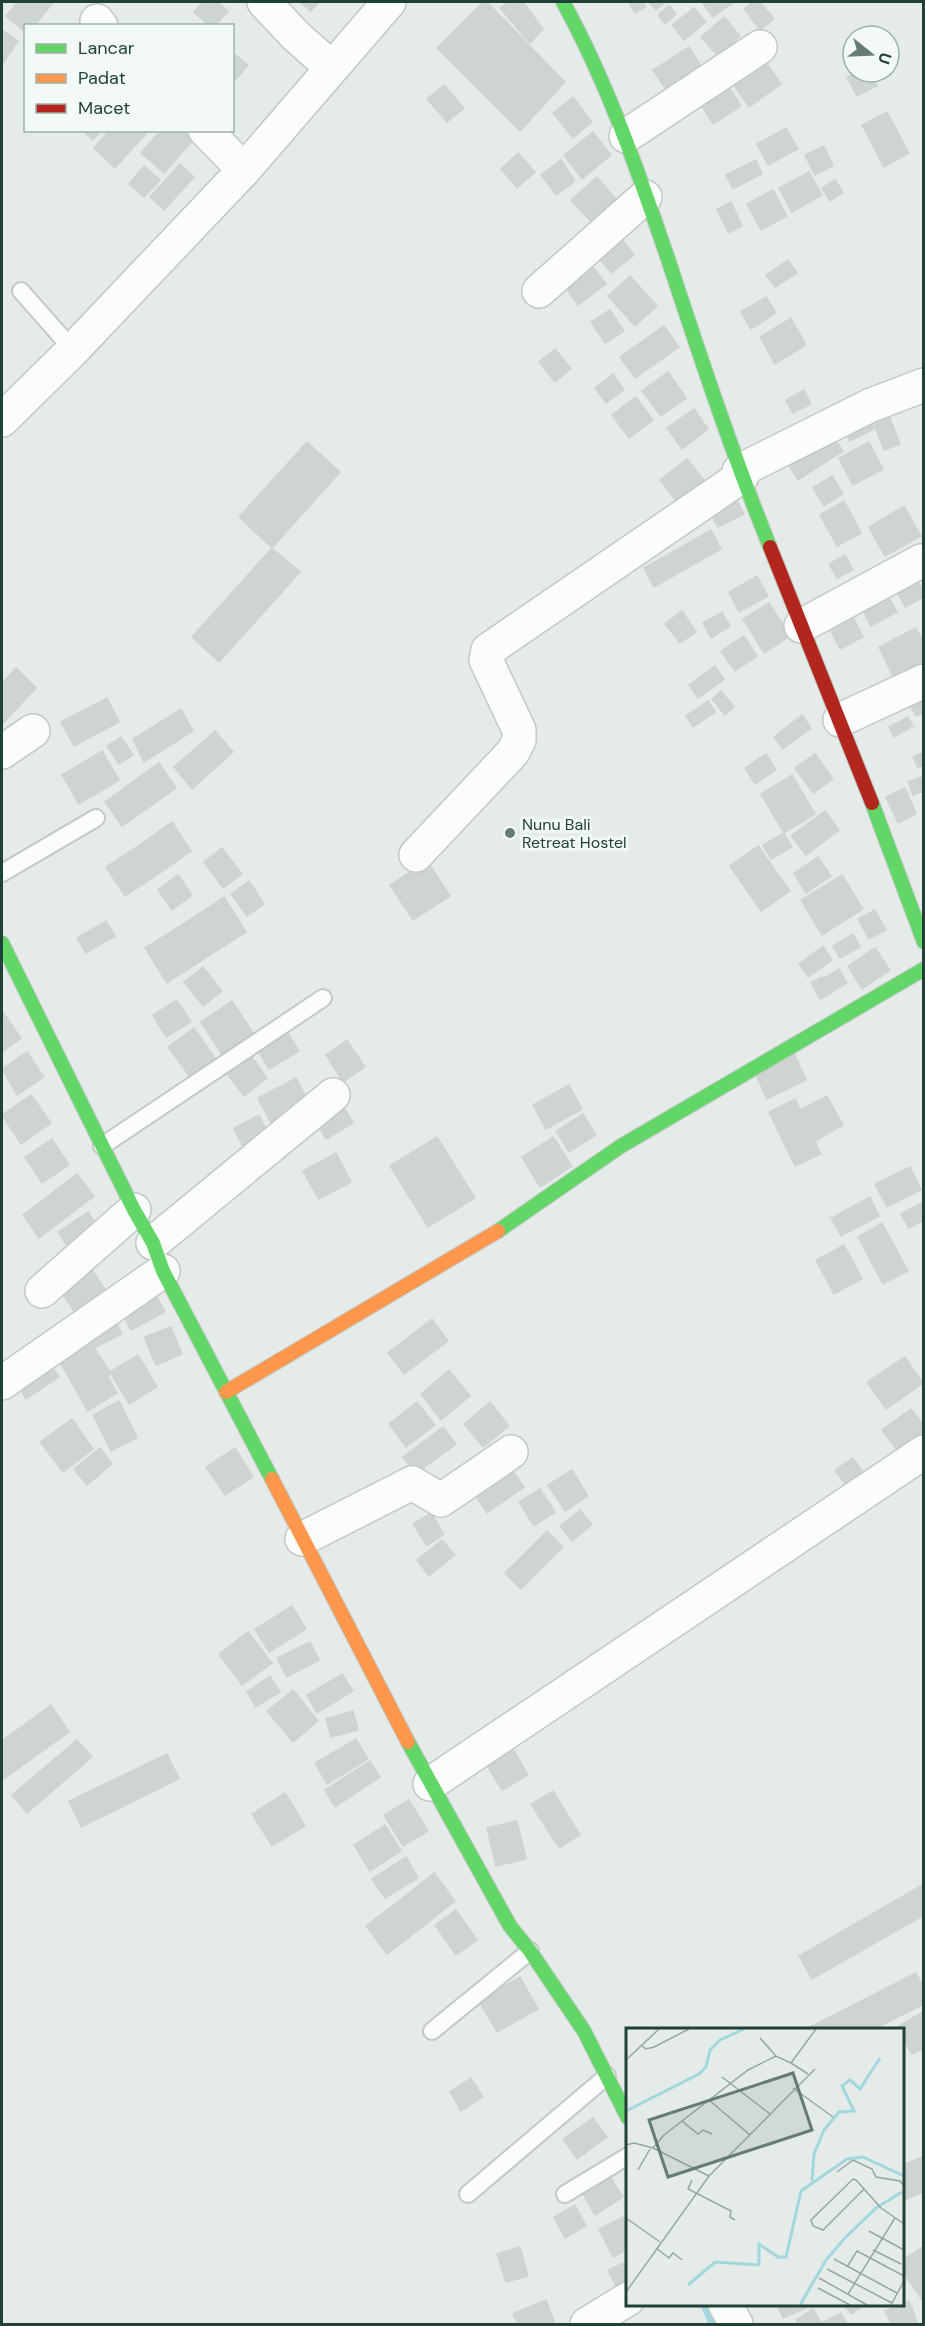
<svg xmlns="http://www.w3.org/2000/svg" width="925" height="2326" font-family="'DM Sans',sans-serif">
<rect width="100%" height="100%" fill="#e5ebe8"/>
<g fill="none" stroke-linecap="round" stroke-linejoin="round">
<!-- stream -->
<path stroke="#a2d8dd" stroke-width="8" d="M704 2304 713 2324"/>
</g>
<!-- building -->
<path fill="#cdd4d1" stroke="#ced4d1" stroke-width="1.5" d="M18 2H48L52 4 34 26H26V33L6 16Z
M203 2H218L228 11 215 26H209L194 12Z
M300 2H319L311 11Z
M483 2H487L565 82 520 131 437 48Z
M508 2H523L543 29 530 43 500 8Z
M629 2H642L646 7 635 13Z
M649 2H666L656 10Z
M702 2H734L713 17Z
M753 2H760L774 19 760 30 744 9Z
M669 5 676 14 665 24 658 15Z
M694 8 706 22 684 40 672 25Z
M724 17 740 36 718 56 701 37Z
M2 30 18 41 3 63 2 62Z
M689 47 704 71 669 94 653 70Z
M232 52 248 65 232 84Z
M759 52 781 84 749 107 727 75Z
M857 72H870L877 86 857 96 847 77Z
M724 80 741 106 713 124 697 98Z
M444 85 464 108 447 122 427 99Z
M573 97 592 122 573 138 553 113Z
M887 112 909 153 884 167 862 125Z
M786 128 798 149 768 165 757 144Z
M82 130H102L93 140Z
M110 130H149L115 168 94 148Z
M161 130H183L193 140 164 173 141 153Z
M593 132 611 155 582 179 564 155Z
M824 146 833 166 815 175 805 155Z
M518 153 535 172 517 188 501 169Z
M561 160 575 181 556 195 541 175Z
M756 160 762 174 733 189 726 175Z
M180 164 194 177 164 210 150 197Z
M144 166 160 180 144 197 129 184Z
M809 172 822 195 792 212 779 188Z
M597 177 620 204 595 226 571 200Z
M835 180 843 192 830 201 822 188Z
M773 190 787 216 761 230 747 204Z
M731 202 742 226 728 233 717 209Z
M620 237 634 255 611 273 597 256Z
M587 259 606 284 578 305 559 279Z
M788 260 797 273 775 287 766 275Z
M630 276 657 306 635 326 608 296Z
M766 297 776 313 751 329 741 312Z
M610 310 624 331 605 343 591 322Z
M791 318 806 345 775 364 760 337Z
M664 326 679 347 635 378 620 357Z
M555 349 571 369 555 382 539 362Z
M668 372 686 398 661 416 642 391Z
M613 374 624 390 606 403 595 388Z
M804 390 811 404 793 413 786 400Z
M636 397 653 420 629 438 612 415Z
M694 409 708 429 682 449 667 428Z
M888 413 900 444 884 450 872 419Z
M868 417 874 429 850 441 844 430Z
M832 435 843 451 798 480 788 464Z
M307 442 340 472 272 548 239 517Z
M869 442 883 469 853 485 839 458Z
M687 459 708 485 681 507 660 480Z
M832 476 843 494 824 506 813 488Z
M732 492 744 514 718 527 708 508Z
M844 501 861 533 837 546 820 515Z
M904 506 921 536 885 556 869 527Z
M711 530 721 549 654 587 644 568Z
M272 548 300 572 219 662 192 637Z
M845 555 853 570 837 578 829 564Z
M914 573 924 593V597L905 607 893 584Z
M757 576 768 596 739 612 729 592Z
M883 586 897 612 871 626 858 600Z
M769 603 790 636 764 653 743 619Z
M682 611 696 632 680 643 665 624Z
M722 612 730 626 711 638 703 623Z
M851 613 863 637 840 649 828 625Z
M916 628 924 643V661L893 676 879 647Z
M744 636 757 656 735 671 721 651Z
M715 666 724 679 698 698 689 685Z
M16 668 36 688 2 724V683Z
M721 691 734 707 725 715 712 699Z
M924 691V712L916 716 907 700Z
M107 698 119 722 74 746 61 722Z
M708 701 715 712 693 727 686 716Z
M181 709 193 731 144 762 133 739Z
M802 715 811 728 783 749 774 737Z
M908 717 913 726 894 737 889 727Z
M215 731 233 752 192 789 174 767Z
M121 737 133 755 119 764 107 746Z
M102 751 119 780 79 804 62 775Z
M924 752V765L918 768 913 757Z
M766 754 776 770 755 784 745 768Z
M815 754 833 779 813 793 795 768Z
M159 763 176 788 148 808 131 783Z
M792 775 815 814 784 833 761 794Z
M924 776V791L913 795 908 782Z
M131 783 148 808 122 826 105 802Z
M905 788 916 814 898 823 886 797Z
M825 811 839 830 806 855 791 836Z
M172 822 191 851 157 875 138 846Z
M784 833 792 847 771 859 763 845Z
M138 846 157 875 125 896 106 867Z
M758 846 790 891 761 911 730 866Z
M222 848 242 874 223 888 204 862Z
M818 857 831 876 806 893 794 873Z
M427 861 450 896 413 920 390 885Z
M178 875 192 895 172 910 158 890Z
M842 875 863 909 822 935 801 900Z
M249 881 264 904 247 916 231 894Z
M224 897 246 932 213 953 191 919Z
M875 910 886 930 869 939 858 919Z
M191 919 213 953 167 983 145 948Z
M106 921 115 936 86 953 77 938Z
M853 934 860 947 840 958 833 946Z
M823 946 832 960 808 977 799 964Z
M875 948 890 970 862 989 848 966Z
M203 967 222 991 203 1006 184 982Z
M839 969 847 983 832 992 824 978Z
M822 977 832 993 820 999 811 983Z
M177 1000 191 1022 166 1037 153 1015Z
M232 1001 254 1034 223 1056 201 1022Z
M2 1011 21 1038 2 1052Z
M284 1027 299 1051 269 1069 255 1045Z
M194 1028 216 1060 191 1078 168 1047Z
M347 1040 365 1067 343 1082 326 1055Z
M27 1052 44 1077 17 1095 2 1069Z
M794 1053 806 1080 767 1099 755 1072Z
M252 1057 267 1078 244 1096 228 1075Z
M296 1078 311 1106 273 1127 258 1098Z
M569 1085 582 1109 546 1129 533 1105Z
M31 1095 51 1123 21 1144 2 1115Z
M827 1096 843 1125 815 1141 821 1154 795 1166 769 1112 795 1099 800 1110Z
M342 1104 353 1123 326 1139 315 1119Z
M583 1114 596 1135 569 1152 556 1131Z
M259 1115 270 1138 245 1151 234 1128Z
M437 1137 475 1198 428 1227 390 1166Z
M553 1137 572 1166 540 1187 522 1157Z
M52 1139 69 1165 42 1183 25 1157Z
M336 1153 351 1182 319 1199 303 1171Z
M910 1167 921 1190 887 1207 875 1184Z
M77 1174 94 1196 68 1216 51 1194Z
M51 1194 68 1216 39 1238 23 1215Z
M870 1197 879 1216 841 1236 831 1218Z
M921 1203 924 1208V1220L909 1228 901 1214Z
M88 1212 103 1233 72 1254 58 1232Z
M882 1223 908 1271 883 1284 858 1237Z
M844 1245 862 1279 834 1294 816 1260Z
M89 1265 108 1294 77 1315 57 1286Z
M153 1289 165 1312 131 1330 119 1307Z
M112 1315 122 1334 94 1348 84 1332Z
M432 1319 448 1341 404 1374 388 1353Z
M171 1327 182 1354 156 1365 144 1337Z
M84 1332 97 1352 65 1371 52 1351Z
M97 1352 110 1372 108 1377 117 1393 88 1411 65 1371Z
M138 1355 157 1387 129 1404 110 1372Z
M45 1356 59 1377 26 1399 13 1378Z
M905 1357 923 1383 886 1409 867 1382Z
M449 1370 470 1396 441 1420 421 1394Z
M119 1401 137 1438 111 1451 93 1415Z
M417 1402 435 1425 406 1447 389 1424Z
M490 1402 509 1426 483 1447 464 1424Z
M911 1409 924 1426V1435L899 1453 882 1430Z
M72 1419 93 1449 63 1472 40 1442Z
M443 1427 456 1444 415 1474 403 1457Z
M100 1448 112 1464 87 1485 74 1469Z
M235 1448 253 1477 225 1495 206 1467Z
M853 1458 866 1477 849 1489 835 1470Z
M506 1461 524 1487 487 1513 470 1487Z
M572 1470 588 1496 565 1511 548 1485Z
M540 1489 555 1512 534 1526 519 1502Z
M580 1510 592 1525 572 1541 560 1526Z
M431 1513 444 1534 427 1546 413 1524Z
M547 1531 563 1547 521 1589 505 1573Z
M442 1540 455 1555 429 1576 417 1560Z
M292 1606 306 1629 290 1639 276 1616Z
M276 1616 290 1639 269 1652 255 1629Z
M248 1632 272 1663 242 1685 219 1654Z
M310 1642 319 1660 287 1677 277 1658Z
M342 1674 353 1691 317 1713 307 1695Z
M270 1676 280 1692 256 1707 247 1692Z
M293 1690 318 1721 293 1742 267 1711Z
M51 1705 69 1732 2 1780V1741Z
M353 1711 358 1730 331 1737 326 1719Z
M356 1739 368 1759 327 1784 315 1763Z
M77 1740 92 1757 27 1813 12 1795Z
M511 1746 528 1775 502 1790 485 1762Z
M167 1754 179 1779 81 1827 69 1801Z
M370 1761 380 1777 335 1807 325 1790Z
M553 1791 580 1835 559 1848 531 1804Z
M285 1793 295 1809 262 1830 252 1814Z
M409 1800 428 1831 403 1846 384 1815Z
M295 1809 305 1826 272 1846 262 1830Z
M517 1821 526 1859 496 1866 487 1828Z
M385 1825 401 1851 370 1871 354 1845Z
M406 1857 418 1878 385 1898 372 1879Z
M434 1873 455 1901 426 1924 405 1896Z
M924 1884V1915L812 1979 799 1956Z
M405 1896 426 1924 387 1954 366 1926Z
M456 1910 477 1940 456 1955 435 1925Z
M916 1973 924 1988V2004L874 2029H806Z
M520 1977 538 2009 497 2032 479 2001Z
M924 2011V2048L912 2054 902 2038V2029L896 2028Z
M471 2078 483 2097 461 2111 450 2092Z
M593 2118 607 2137 577 2159 563 2139Z
M924 2156V2192L904 2200 902 2165Z
M609 2175 623 2197 595 2215 582 2192Z
M575 2205 586 2226 565 2238 554 2217Z
M623 2217 628 2226V2249L613 2257 599 2229Z
M520 2247 528 2276 506 2282 497 2254Z
M921 2248 924 2251V2299L922 2300 902 2271V2261Z
M628 2261V2284L617 2289 608 2270Z
M546 2300 555 2324H518L513 2314Z
M909 2301 918 2324H891L885 2311Z
M781 2304H815L783 2318 777 2305Z
M844 2304H866L851 2314Z
M813 2309 822 2324H798L796 2320Z
M841 2313 847 2324H822L821 2323Z"/>
<g fill="none" stroke-linecap="round" stroke-linejoin="round">
<!-- lane casing -->
<g stroke="#c2c8c5" stroke-width="20">
<path id="lane" d="M21 291 73 350
M2 873 96 818
M102 1146 323 998
M432 2031 530 1951
M468 2194 607 2076
M565 2194 628 2156"/>
</g>
<!-- street casing -->
<g stroke="#c2c8c5" stroke-width="36">
<path id="street" d="M264 2 296 36 332 68
M97 21 101 26
M205 130 244 170
M626 136 760 47
M539 291 645 197
M2 420 73 350 244 170 389 2
M739 471 871 405 924 385
M801 626 921 561
M840 720 924 681
M2 752 33 731
M416 855 513 752 519 740V730L486 660 488 650 742 476
M153 1243 333 1095
M42 1291 134 1210
M2 1383 163 1271
M302 1539 412 1483 441 1500 511 1452
M430 1784 924 1452
M725 2304 736 2324
M587 2324 628 2299"/>
</g>
<!-- fast casing -->
<g stroke="#c0c8c5" stroke-width="16">
<path id="fast" d="M563 2C608 84 638 171 668 259 700 356 732 453 770 547
M872 803 924 942
M2 943 134 1210 153 1243 163 1271 272 1479
M498 1231 621 1146 924 969
M408 1742 510 1926 530 1951 584 2031 628 2118"/>
</g>
<!-- slow casing -->
<g stroke="#c0c8c5" stroke-width="16">
<path id="slow" d="M226 1392 498 1231
M272 1479 408 1742"/>
</g>
<!-- jam casing -->
<g stroke="#c0c8c5" stroke-width="16">
<path id="jam" d="M770 547 872 803"/>
</g>
<!-- lane -->
<use href="#lane" stroke="#fbfcfc" stroke-width="16"/>
<!-- street -->
<use href="#street" stroke="#fbfcfc" stroke-width="33"/>
<!-- fast -->
<use href="#fast" stroke="#63d668" stroke-width="14"/>
<!-- slow -->
<use href="#slow" stroke="#ff974d" stroke-width="14"/>
<!-- jam -->
<use href="#jam" stroke="#b3261e" stroke-width="14"/>
</g>
<!-- markers -->
<circle fill="#657c74" stroke="#f3faf6" stroke-width="2" cx="510" cy="833" r="6"/>
<g text-anchor="middle" stroke-width="6" stroke-linejoin="round" paint-order="stroke">
<!-- poi labels -->
<g font-size="16" fill="#204136" stroke="#f3faf6" text-anchor="start">
<text x="522" y="830">Nunu Bali<tspan x="522" dy="18">Retreat Hostel</tspan></text>
</g>
</g>
<!-- overview -->
<g transform="translate(626 2028)">
<rect width="278" height="278" fill="#e5ebe8"/>
<path fill="none" stroke="#a2d8dd" stroke-width="3" d="M0 83 73 46 80 39 84 22 94 12 118 1M186 153 188 126 198 102 213 84 228 83 216 58 224 52 234 61 254 30M62 257 89 234 133 237V216L152 229H160L175 163 221 131 237 129 278 148M174 277 200 232 218 211 250 180 276 164"/>
<path fill="none" stroke="#96a7a1" stroke-width="1.5" d="M134 10 150 28M15 17 20 21 28 19 63 1M0 32 33 1M165 35 182 46M96 49 144 86M167 60 207 89M83 72 124 107M56 93 72 106 77 102 86 106M0 117 8 115 27 120 83 148M27 120 38 107 122 42 150 28 165 35 190 1M12 142 24 121M211 144 227 132 246 141 250 149 274 153 278 158M66 152 62 161 105 183 104 189 109 192M238 161 197 202 187 198 185 192 227 151 230 152 255 180 278 196M0 190 34 214M243 203 278 222M30 220 43 230 47 225 56 232M247 222 275 236M208 231 271 265M221 239 231 223 278 248M201 241 266 275M193 250 241 277M192 260 224 277M0 264 83 148 189 41M222 266 269 190M265 277 278 253"/>
<path fill="#657c74" fill-opacity="0.15" stroke="#657c74" stroke-width="3" d="M167 45 186 102 42 149 23 92Z"/>
<rect width="278" height="278" fill="none" stroke="#204136" stroke-width="3"/>
</g>
<!-- border -->
<rect width="925" height="2326" fill="none" stroke="#204136" stroke-width="6"/>
<!-- legend -->
<rect x="24" y="24" width="210" height="108" fill="#f3faf6" stroke="#9fb0a9" stroke-width="1.5"/>
<rect x="36" y="44" width="30" height="9" fill="#63d668" stroke="#9fb0a9" stroke-width="1.5"/>
<text x="78" y="54" font-size="18" fill="#204136">Lancar</text>
<rect x="36" y="74" width="30" height="9" fill="#ff974d" stroke="#9fb0a9" stroke-width="1.5"/>
<text x="78" y="84" font-size="18" fill="#204136">Padat</text>
<rect x="36" y="104" width="30" height="9" fill="#b3261e" stroke="#9fb0a9" stroke-width="1.5"/>
<text x="78" y="114" font-size="18" fill="#204136">Macet</text>
<!-- north arrow -->
<g transform="translate(871 54) rotate(108)"><circle r="28" fill="#f3faf6" stroke="#9fb0a9" stroke-width="1.5"/>
<path d="M0-4.5L10 22L0 15L-10 22Z" fill="#657c74"/>
<text y="-9" font-size="16" font-weight="bold" text-anchor="middle" fill="#204136">U</text>
</g>
</svg>
